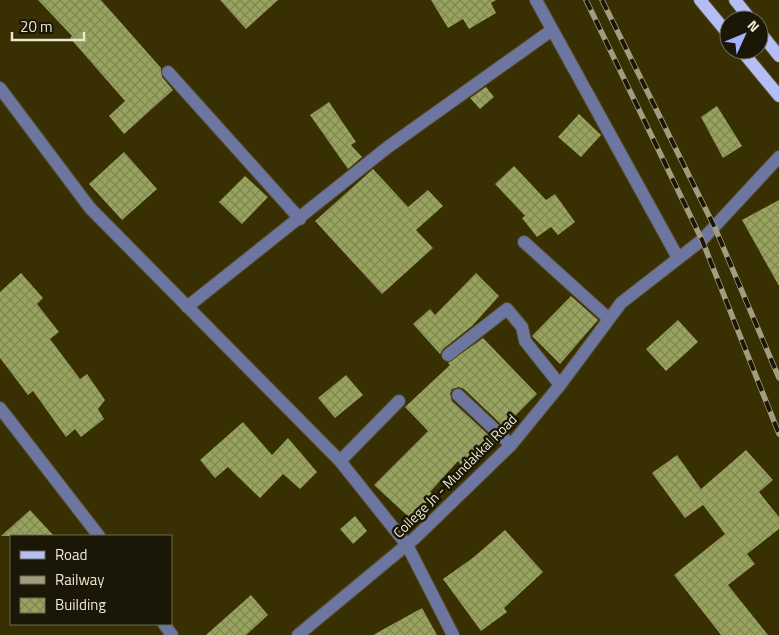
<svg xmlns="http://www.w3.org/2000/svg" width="779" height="635" font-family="'Titillium Web',sans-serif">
<defs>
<pattern id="building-cross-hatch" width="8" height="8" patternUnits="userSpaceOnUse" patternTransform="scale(1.25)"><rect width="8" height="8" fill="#98a35e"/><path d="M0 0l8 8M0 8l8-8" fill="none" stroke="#808755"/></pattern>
</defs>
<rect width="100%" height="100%" fill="#382f03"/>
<!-- building -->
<path fill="url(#building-cross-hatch)" d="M38 0H101L161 68 162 77 173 90 124 134 109 116 125 101 70 38 72 36Z
M220 0H278L246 29Z
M431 0H496L491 3 496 13 469 29 463 19 448 28Z
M486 87 494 97 480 109 470 98Z
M329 102 356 142 351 145 362 157 348 169 310 115Z
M717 106 742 146 723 158 701 117Z
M579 114 601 135 581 157 558 137Z
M124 152 157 189 122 220 89 184Z
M514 166 546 200 555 194 575 222 558 235 551 227 537 237 522 218 525 216 495 184Z
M373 169 408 207 428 190 443 206 416 230 433 248 382 294 315 221Z
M245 176 268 197 242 224 219 202Z
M779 200V286L742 220Z
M21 273 43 298 37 304 59 332 50 339 80 379 87 374 105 400 98 409 104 419 81 437 75 429 66 437 33 391 28 395 0 358V292Z
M476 273 499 296 472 326 443 349 440 354 413 324 430 309 435 315Z
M571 296 598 320 560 364 532 336Z
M678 320 698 342 666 371 646 349Z
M483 338 537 394 504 427 464 389 459 387 452 389 450 394 452 401 496 442 467 472 458 461 430 492 434 495 411 519 374 485 428 431 405 407 450 365 448 363Z
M346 375 363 395 335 418 318 398Z
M243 422 272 455 288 438 317 472 300 489 283 474 260 498 228 467 215 478 200 460Z
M746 450 773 480 759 492 779 517V529L747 554 755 564 728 585 768 635H721L674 575 725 534 703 505 685 518 652 473 677 455 701 489Z
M30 510 54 536H1Z
M355 516 367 531 353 544 340 529Z
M505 530 543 572 504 608 507 612 481 631 443 579 474 557Z
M251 595 268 615 246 635H206Z
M422 608 437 635H373Z"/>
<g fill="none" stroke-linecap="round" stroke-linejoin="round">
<!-- minor casing -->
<g stroke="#554c24" stroke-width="14">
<path id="minor" d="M536 0 678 258
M168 72 300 219
M0 88 90 208 340 461 407 545 453 635
M524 242 609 319
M187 307 388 147 552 30
M448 355 507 309 522 327 525 341 560 385
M458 395 511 445
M0 408 99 536
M340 461 399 401
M164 624 172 635
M298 635 415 538 511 445 560 385 621 303 702 240 779 157"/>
</g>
<!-- major casing -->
<g stroke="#554c24" stroke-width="14">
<path id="major" d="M700 0 729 35
M735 0 751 20
M759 31 779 56
M741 50 779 96"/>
</g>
<!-- minor -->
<use href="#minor" stroke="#6d75a1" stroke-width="12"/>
<!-- major -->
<use href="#major" stroke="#b4bef5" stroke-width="12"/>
<!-- rail casing -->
<g stroke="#a39d7e" stroke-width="5.5">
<path id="rail" d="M586 0 702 240 779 434
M602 0 715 228 779 378"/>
</g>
<!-- rail -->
<use href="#rail" stroke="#1b1707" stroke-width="4" stroke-dasharray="11" stroke-linecap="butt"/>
</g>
<g text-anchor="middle" stroke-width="5" stroke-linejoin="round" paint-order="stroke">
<!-- street labels -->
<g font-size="14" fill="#ece7d1" stroke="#1b1707">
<text transform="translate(455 476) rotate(-45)" y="5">College Jn - Mundakkal Road</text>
</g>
</g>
<!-- legend -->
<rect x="10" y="535" width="162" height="90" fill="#1b1707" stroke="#6f6a58"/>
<rect x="20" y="551" width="25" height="8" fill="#b4bef5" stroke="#6f6a58"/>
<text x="55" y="560" font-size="15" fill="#ece7d1">Road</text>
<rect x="20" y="576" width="25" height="8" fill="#a39d7e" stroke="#6f6a58"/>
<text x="55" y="585" font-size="15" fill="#ece7d1">Railway</text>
<rect x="20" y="598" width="25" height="15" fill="url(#building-cross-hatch)" stroke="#6f6a58"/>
<text x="55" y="610" font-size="15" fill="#ece7d1">Building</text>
<!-- north arrow -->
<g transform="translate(744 35) rotate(46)"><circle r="24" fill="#1b1707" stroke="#6f6a58"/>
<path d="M0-4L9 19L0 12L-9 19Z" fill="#a5b1fc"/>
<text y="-8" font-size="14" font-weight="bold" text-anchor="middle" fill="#ece7d1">N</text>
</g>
<!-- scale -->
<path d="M12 32v8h72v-8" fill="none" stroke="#ece7d1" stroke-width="2.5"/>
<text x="20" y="32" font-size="15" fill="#ece7d1" stroke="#1b1707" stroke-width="4" paint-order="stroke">20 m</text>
</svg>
